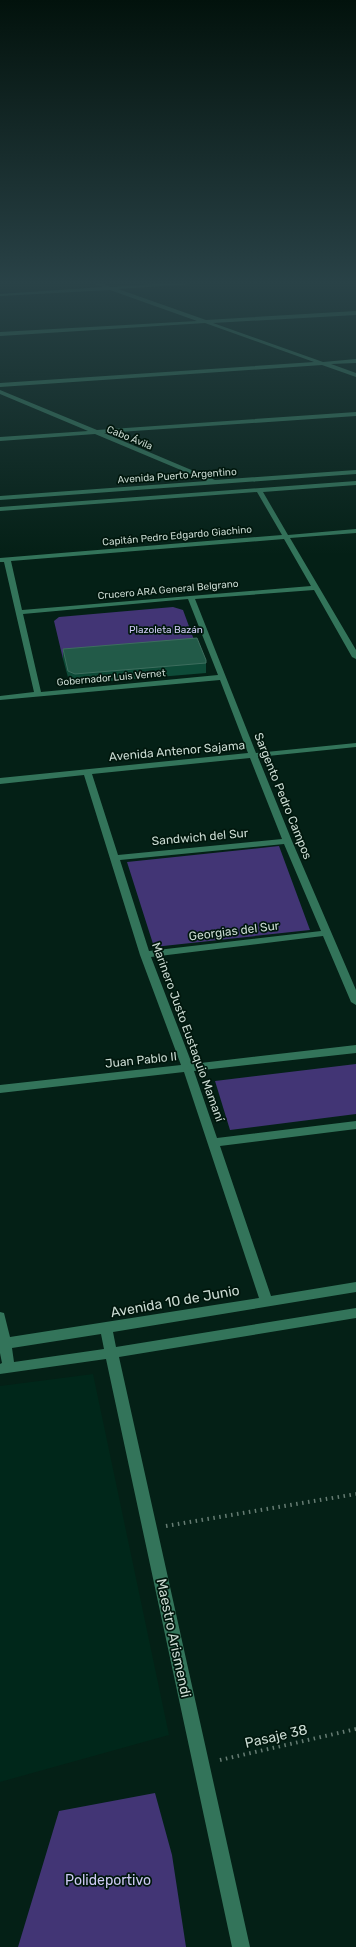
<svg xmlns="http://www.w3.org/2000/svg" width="356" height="1947" font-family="Rubik,sans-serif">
<rect width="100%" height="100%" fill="#042016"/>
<!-- built -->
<path fill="#00271a" d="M93 1374 169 1735 0 1782V1386Z"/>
<!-- green -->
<path fill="#423575" d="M173 607 183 610 197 648 63 659 54 621 59 617Z
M279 846 310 930 154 947 127 862Z
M356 1064V1114L230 1130 215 1081Z
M155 1793 172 1855 186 1947H18L59 1811Z"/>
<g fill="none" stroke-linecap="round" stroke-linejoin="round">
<!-- path -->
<path stroke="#667c73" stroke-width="4" stroke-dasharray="1.5 4.5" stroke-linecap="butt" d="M166 1526 356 1494
M220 1760 356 1729"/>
<!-- minor -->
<path fill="#33745a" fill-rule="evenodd" d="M90 282H98L111 287 189 282H221L118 289 206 320 356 311V315L213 323 323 362 356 359V363L331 364 356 373V377L322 365 0 387V383L314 362 205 323 0 336V332L197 321 110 290 0 296V294L103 287Z
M0 390 97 430 356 412V416L104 433 215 480 356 470V474L0 500V496L207 481 95 434 0 441V437L88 431 0 394Z
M356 481V485L263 492 288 535 356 529V533L290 538 356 650V659L352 657 314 590 195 599 256 753 356 743V747L258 757 292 841 356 990V1005L351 1002 323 936 151 957 192 1064 356 1045V1053L194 1071 217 1138 356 1121V1129L220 1146 271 1296 356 1282V1292L113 1332 116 1347 356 1308V1318L119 1357 250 1947H232L106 1359 0 1374V1364L2 1363 0 1353V1312L4 1313 10 1337 259 1298 184 1072 0 1093V1085L181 1065 140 955 84 775 0 784V778L248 753 220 680 0 700V696L34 692 4 562H0V558L282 535 257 492 0 511V507ZM284 539 311 586 22 610 11 561ZM188 599 218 675 41 692 23 614ZM250 758 282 839 118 855 92 774ZM284 844 321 931 149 951 120 860ZM101 1334 104 1349 14 1362 12 1348Z"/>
</g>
<!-- wall -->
<path fill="#0e4b38" d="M63 649 206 660V673L75 684 69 681 63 659Z"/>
<!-- building -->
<path fill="#225a48" stroke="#3d6e5e" d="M197 638 206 660V663L75 674 68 671 63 649Z"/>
<!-- sky -->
<linearGradient id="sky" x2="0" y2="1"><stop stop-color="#02120c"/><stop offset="0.51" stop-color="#294247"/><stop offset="1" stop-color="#294247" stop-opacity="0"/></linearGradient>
<rect width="356" height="555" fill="url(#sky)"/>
<g text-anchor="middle" stroke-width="3.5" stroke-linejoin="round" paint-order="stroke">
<!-- far-street labels -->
<g font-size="10" fill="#cadad2" stroke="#00170d">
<text transform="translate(130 437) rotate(22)" y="4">Cabo Ávila</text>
<text transform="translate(177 475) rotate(-4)" y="4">Avenida Puerto Argentino</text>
<text transform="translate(177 535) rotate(-5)" y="4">Capitán Pedro Edgardo Giachino</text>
<text transform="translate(168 589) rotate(-5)" y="4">Crucero ARA General Belgrano</text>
<text transform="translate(111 677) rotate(-5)" y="4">Gobernador Luis Vernet</text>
</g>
<!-- far-park labels -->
<g font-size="10" fill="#cdc9f3" stroke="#00170d">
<text x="166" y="633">Plazoleta Bazán</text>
</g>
<!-- street labels -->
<g font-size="12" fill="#cadad2" stroke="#00170d">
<text transform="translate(177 751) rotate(-5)" y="4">Avenida Antenor Sajama</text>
<text transform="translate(283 796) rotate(68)" y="4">Sargento Pedro Campos</text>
<text transform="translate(200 837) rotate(-5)" y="4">Sandwich del Sur</text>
<text transform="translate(234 931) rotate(-7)" y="4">Georgias del Sur</text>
<text transform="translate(188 1032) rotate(70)" y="4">Marinero Justo Eustaquio Mamaní</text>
<text transform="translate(141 1060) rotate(-6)" y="4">Juan Pablo II</text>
</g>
<!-- near-street labels -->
<g font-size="14" fill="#cadad2" stroke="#00170d">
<text transform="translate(175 1301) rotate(-10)" y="5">Avenida 10 de Junio</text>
<text transform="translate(174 1638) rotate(78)" y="5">Maestro Arismendi</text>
<text transform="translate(276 1736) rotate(-13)" y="5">Pasaje 38</text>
</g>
<!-- near-park labels -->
<g font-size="14" fill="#cdc9f3" stroke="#00170d">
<text x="108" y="1885">Polideportivo</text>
</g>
</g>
</svg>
